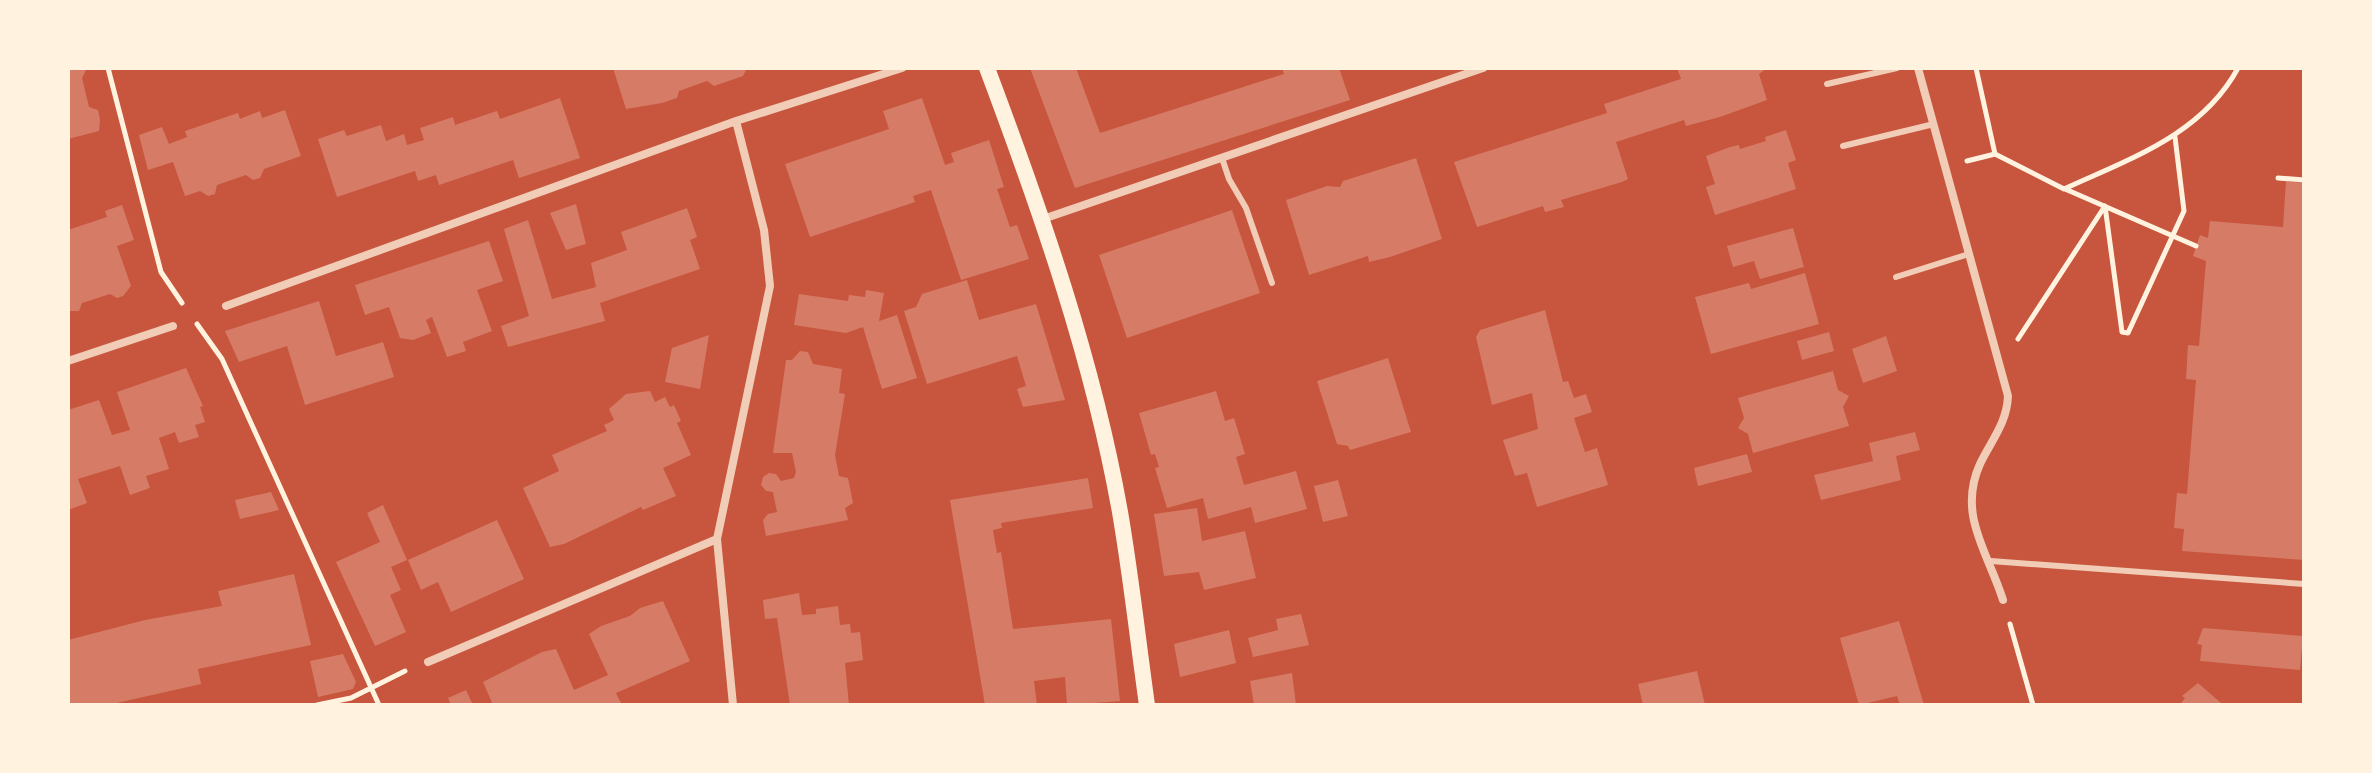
<svg xmlns="http://www.w3.org/2000/svg" width="2372" height="773" font-family="Inter,sans-serif">
<rect width="100%" height="100%" fill="#c8553d"/>
<!-- building -->
<path fill="#d67c66" d="M68 68H87L82 78 89 107 98 110 100 120 99 131 68 139Z
M613 68H745L746 70 743 76 714 86 707 81 679 91 677 98 662 103 626 109Z
M1030 68H1076L1100 133 1284 74 1282 68H1339L1350 100 1075 188Z
M1677 68H1767L1759 74 1767 100 1720 117 1686 126 1684 120 1616 142 1628 179 1622 182 1561 200 1564 207 1545 212 1543 206 1477 227 1454 162 1607 113 1604 104 1681 79Z
M560 98 580 158 519 178 513 160 439 185 436 175 418 181 415 171 337 197 318 139 344 130 347 136 381 125 386 141 404 134 407 145 424 140 420 128 453 117 455 125 497 111 500 119Z
M922 98 945 165 954 162 951 153 989 140 1004 187 997 189 1010 227 1017 225 1029 259 961 280 931 190 913 196 915 202 810 237 785 164 889 129 883 111Z
M285 110 301 156 264 169 260 178 253 180 246 175 217 185 215 194 208 196 200 191 185 196 173 162 148 170 139 135 162 127 169 144 187 137 185 131 238 113 240 119 260 111 262 118Z
M1786 130 1796 160 1788 163 1796 189 1715 215 1706 187 1715 184 1706 156 1730 147 1739 145 1740 149 1766 141 1765 137Z
M1416 158 1442 239 1390 257 1369 262 1368 256 1309 275 1286 200 1327 186 1340 187 1343 181Z
M2286 181 2304 183V560L2182 551 2184 529 2174 528 2177 493 2187 494 2196 380 2186 379 2188 345 2199 346 2206 261 2193 256 2200 235 2208 238 2210 221 2283 227Z
M576 204 586 244 566 250 550 213Z
M122 205 134 240 117 246 131 286 123 296 117 298 110 294 82 303 79 311H68V230L107 217 105 211Z
M687 208 697 237 690 240 700 269 600 303 605 321 508 347 501 326 529 316 504 229 528 220 552 299 596 287 591 263 627 250 621 232Z
M1232 210 1260 293 1127 338 1099 255Z
M1793 228 1804 267 1760 279 1754 261 1733 267 1727 246Z
M489 241 503 281 477 290 492 331 463 342 466 351 447 357 432 317 426 320 431 333 413 340 400 338 389 307 365 315 355 285Z
M1805 273 1819 324 1711 354 1695 297 1749 283 1751 289Z
M967 280 979 320 1036 304 1065 400 1023 407 1017 389 1026 386 1017 356 927 384 904 311 916 307 922 294Z
M866 290 884 293 879 321 897 315 917 378 882 389 863 327 846 333 794 325 799 294 848 301 849 295 865 297Z
M319 301 336 356 383 342 394 377 305 405 287 346 239 362 225 331Z
M1545 310 1563 382 1568 381 1574 398 1586 394 1592 412 1574 418 1585 452 1597 448 1608 485 1537 507 1527 473 1515 476 1503 440 1538 429 1532 393 1492 405 1476 337 1480 330Z
M1829 332 1834 351 1802 360 1797 341Z
M709 335 700 389 665 382 672 348Z
M1886 336 1897 371 1863 383 1852 349Z
M800 351 808 352 813 364 842 369 839 393 845 394 835 455 839 476 848 478 853 503 845 508 848 520 766 536 763 520 768 514 777 512 773 492 766 491 761 485 763 477 769 473 776 474 781 481 794 478 796 472 792 453H773L786 360H792Z
M1388 358 1411 432 1350 450 1348 446 1337 444 1317 381Z
M186 368 203 406 200 407 205 422 195 425 199 437 179 443 175 432 159 438 169 469 146 476 150 488 130 495 120 466 78 479 87 503 68 510V410L99 400 112 435 130 430 117 392Z
M1833 371 1838 390 1849 396 1843 407 1849 426 1753 453 1748 434 1738 428 1744 418 1738 398Z
M650 391 655 402 665 397 670 407 674 405 681 421 677 423 691 455 663 468 676 496 643 510 641 507 564 544 550 547 523 488 559 471 552 455 607 431 604 425 614 420 609 409 626 394Z
M1216 391 1225 421 1234 418 1245 454 1236 457 1244 485 1296 471 1307 509 1255 523 1251 507 1208 519 1203 498 1167 508 1155 468 1159 467 1155 454 1151 455 1139 413Z
M1915 432 1920 450 1896 456 1901 480 1821 500 1814 475 1873 461 1869 443Z
M1747 454 1752 472 1698 486 1694 468Z
M1088 478 1093 508 1001 523 1002 528 993 530 997 553 1001 552 1013 629 1111 619 1120 701 1067 705 1065 677 1034 681 1037 705H985L950 500Z
M1338 480 1348 516 1323 522 1314 486Z
M271 492 279 510 240 519 235 500Z
M383 505 407 560 391 567 401 590 390 595 406 632 375 646 336 562 380 542 367 513Z
M1197 508 1202 541 1245 531 1256 578 1204 590 1199 572 1164 576 1154 514Z
M497 520 524 579 451 612 438 582 421 590 408 560Z
M294 574 311 645 198 669 201 684 108 705H68V640L145 620 222 606 218 591Z
M799 593 802 615 816 614V609L838 606 840 625 850 624 851 633 860 632 863 660 845 663 849 705H790L777 618 765 619 763 600Z
M663 601 690 661 616 693 622 705H493L483 682 542 652 556 649 574 690 608 675 589 634 601 626 630 616 640 608Z
M1301 614 1309 645 1253 657 1248 638 1278 630 1276 619Z
M1899 621 1924 705H1900L1897 696 1859 705 1840 638Z
M2203 628 2303 636 2300 670 2200 661 2202 645 2197 644Z
M1229 630 1236 663 1180 677 1174 644Z
M343 654 356 682 353 689 318 697 310 661Z
M1697 671 1705 705H1643L1638 684Z
M1292 673 1296 705H1254L1250 681Z
M2198 683 2221 703 2223 705H2180L2185 698 2182 696Z
M466 690 473 705H451L448 698Z"/>
<g fill="none" stroke-linecap="round" stroke-linejoin="round">
<!-- path -->
<path stroke="#fff3e0" stroke-width="5" d="M108 68 161 272 182 303
M1976 68 1995 154
M1967 161 1995 154 2064 189C2129 159 2202 135 2238 68
M2278 178 2304 180
M2065 189 2196 246
M197 324 222 359 379 705
M2018 339 2105 206 2122 332 2128 333 2184 211 2175 137
M2010 624 2033 705
M317 705 351 698 405 671"/>
<!-- service -->
<path stroke="#f1ccb7" stroke-width="6" d="M1827 84 1897 68
M1843 146 1934 124
M1222 158 1229 179 1246 208 1272 283
M1896 277 1969 254
M1991 561 2304 584"/>
<!-- minor -->
<path stroke="#f1ccb7" stroke-width="8" d="M1918 68 2008 396C2007 423 1991 441 1980 464 1957 515 1988 552 2003 600
M1043 219 1483 68
M226 306 736 121 902 68
M68 361 173 326
M428 662 717 539
M733 705 717 539 770 286 764 230 736 121"/>
<!-- secondary -->
<path stroke="#fff3e0" stroke-width="16" d="M987 68C1041 212 1093 360 1120 512 1131 576 1138 641 1147 705"/>
</g>
<!-- border -->
<rect width="2372" height="773" fill="none" stroke="#fff3e0" stroke-width="140"/>
</svg>
